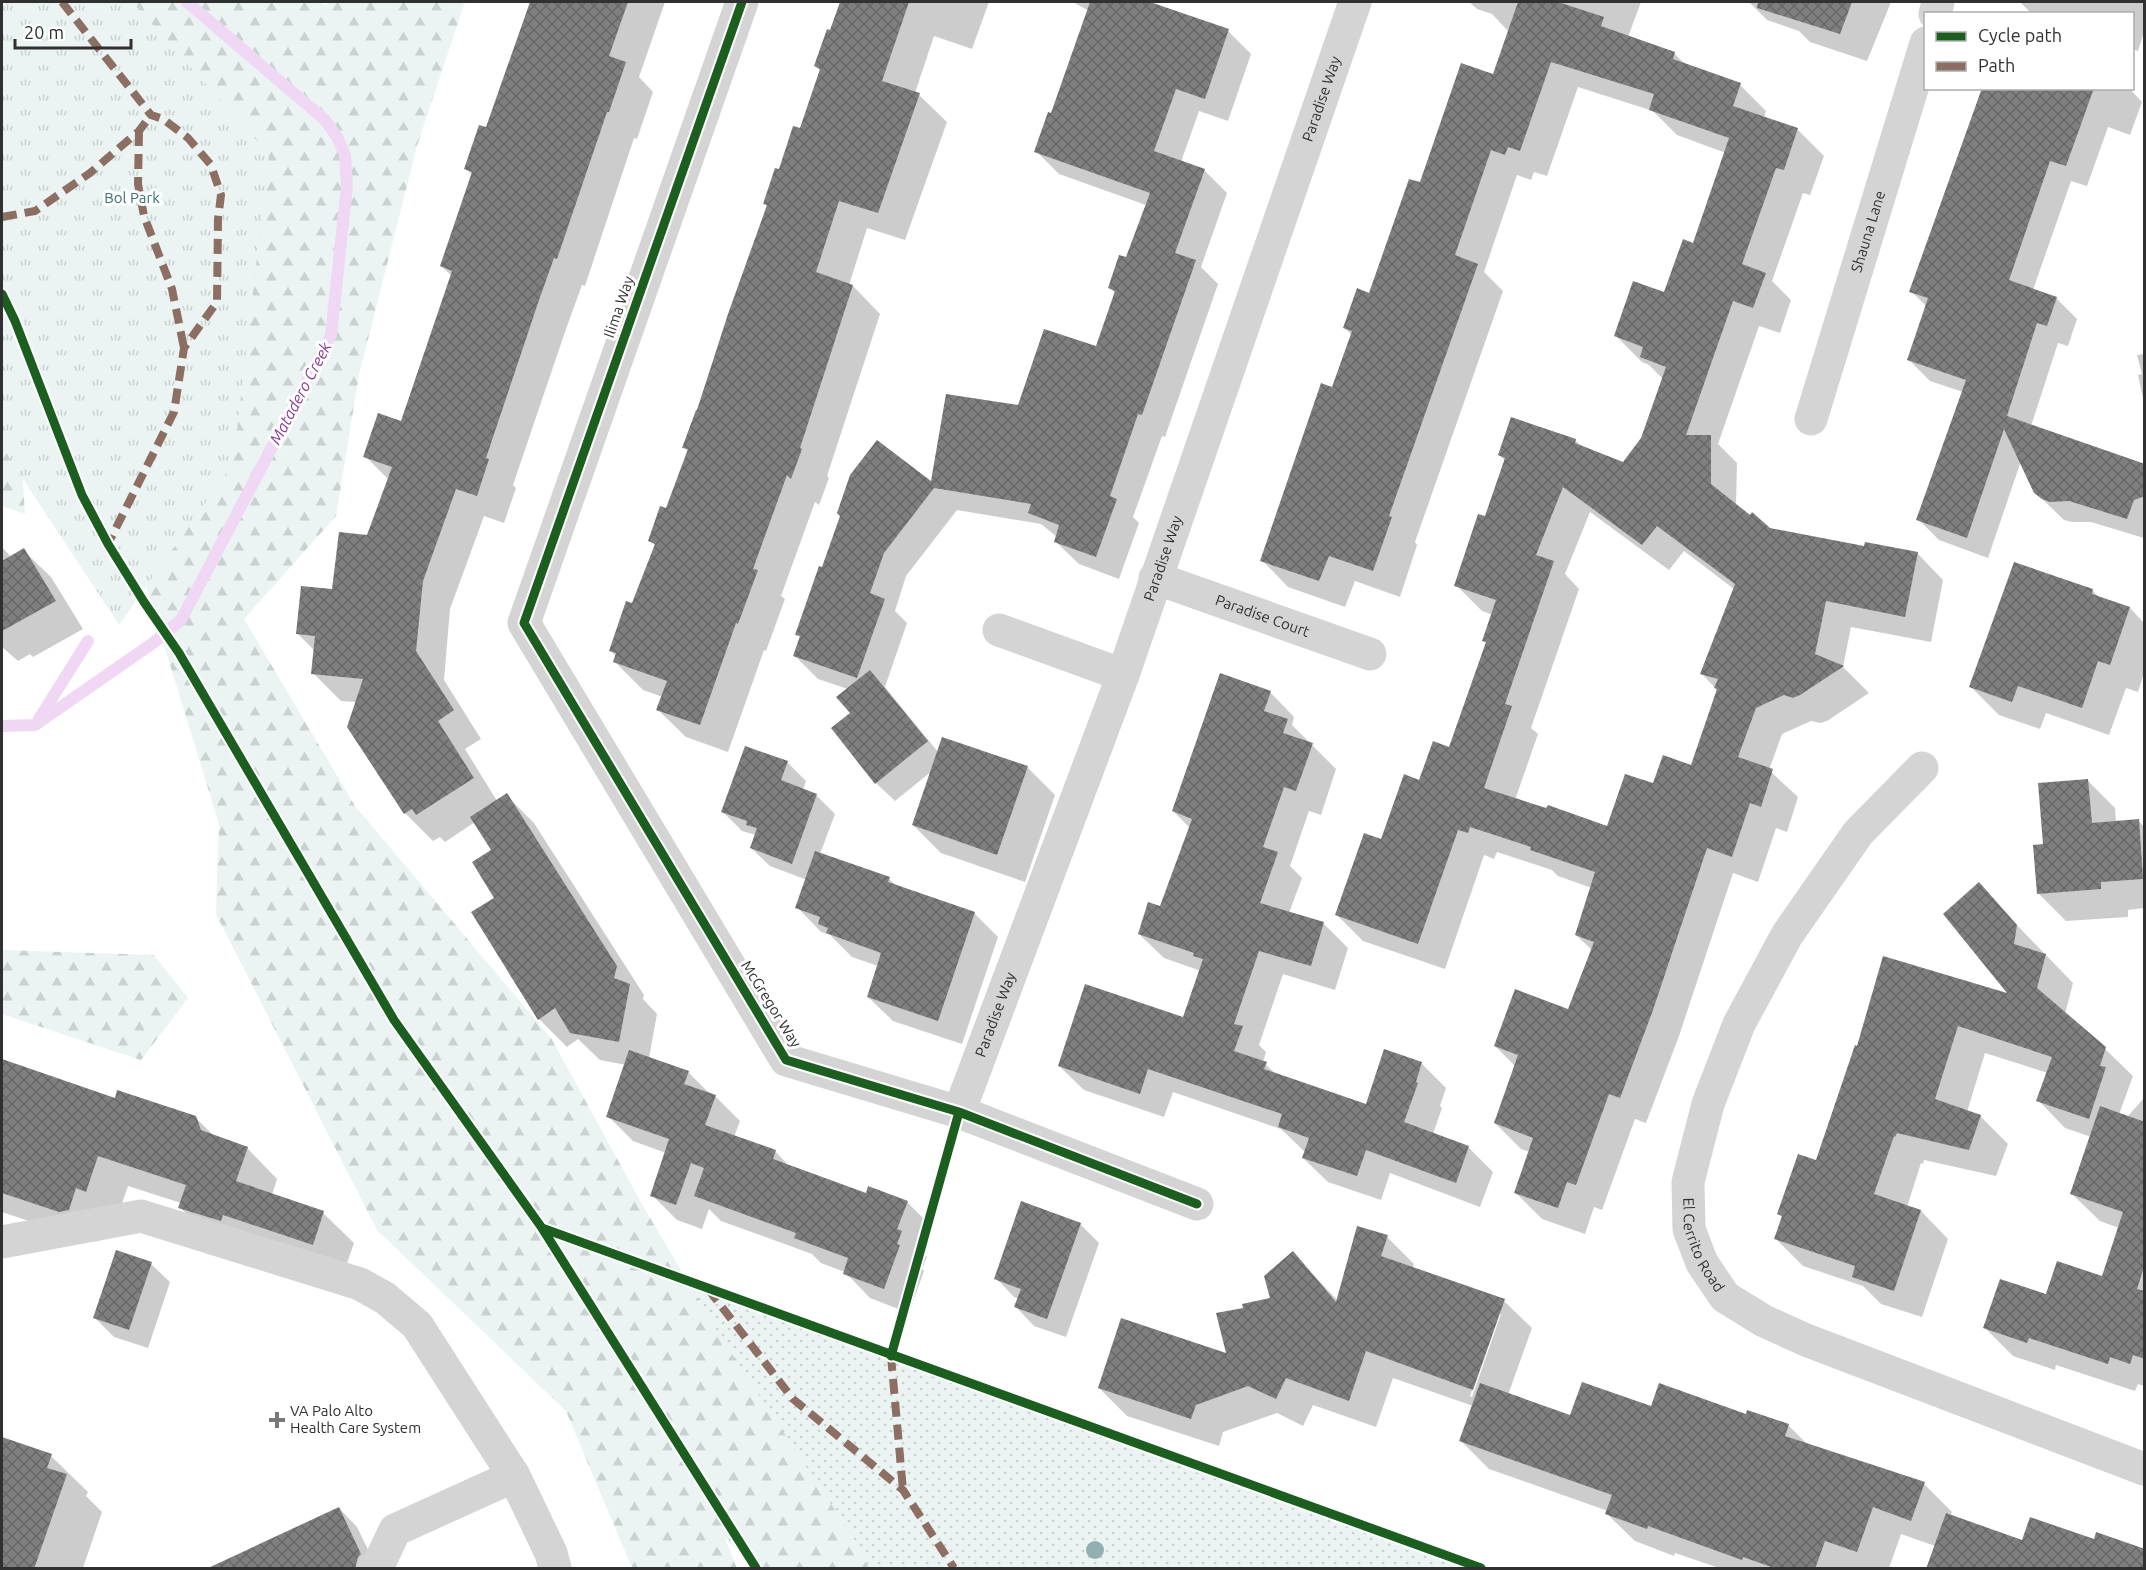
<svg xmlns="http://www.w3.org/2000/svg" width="2146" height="1570" font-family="Ubuntu,sans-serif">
<defs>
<pattern id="grass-dots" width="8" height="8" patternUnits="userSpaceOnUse" patternTransform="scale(1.5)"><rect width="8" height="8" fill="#ebf4f3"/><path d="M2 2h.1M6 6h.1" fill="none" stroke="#cad2d1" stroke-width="1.8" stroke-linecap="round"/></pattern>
<pattern id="forest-firs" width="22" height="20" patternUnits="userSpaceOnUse" patternTransform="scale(1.5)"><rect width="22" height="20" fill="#ebf4f3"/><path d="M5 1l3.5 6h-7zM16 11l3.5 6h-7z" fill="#cad2d1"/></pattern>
<pattern id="park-tufts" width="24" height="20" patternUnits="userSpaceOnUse" patternTransform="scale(1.5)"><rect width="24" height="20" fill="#ebf4f3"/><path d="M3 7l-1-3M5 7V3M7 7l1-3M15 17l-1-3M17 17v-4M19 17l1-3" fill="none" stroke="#cad2d1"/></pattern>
<pattern id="building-cross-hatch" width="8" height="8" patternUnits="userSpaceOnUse" patternTransform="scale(1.5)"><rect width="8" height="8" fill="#7f7f7f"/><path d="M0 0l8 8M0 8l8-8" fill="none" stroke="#686868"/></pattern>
</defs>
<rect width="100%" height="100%" fill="#fff"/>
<!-- grass -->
<path fill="url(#grass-dots)" d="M542 1228 1481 1568H773Z"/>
<!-- forest -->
<path fill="url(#forest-firs)" d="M71 2H318L326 5 328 2H465L417 146 359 375 336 516 244 619 355 806 551 1038 643 1206 720 1336 862 1551 869 1568H755L725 1538 737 1568H632L566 1411 377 1230 216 914 219 824 128 528Z
M2 394 21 450 25 514 2 506Z
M2 950 154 955 188 998 141 1060 2 1014Z"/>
<!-- park -->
<path fill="url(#park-tufts)" d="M2 2H132L269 154 233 464 119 625 2 447Z"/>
<!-- shadow -->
<path fill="#0003" fill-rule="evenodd" d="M531 2H665L639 77 653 92 637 139 634 138 585 286 582 285 566 329 513 485 516 488 504 523 484 516 450 609 444 680 481 739 465 749 497 801 506 795 534 823 644 995 643 999 657 1014 649 1058 688 1072 710 1094 715 1096 740 1121 734 1137 775 1151 790 1167 867 1195 907 1202 932 1227 922 1253 927 1257 922 1269 924 1271 909 1313 870 1298 845 1272 821 1263 812 1254 721 1221 709 1209 702 1229 677 1220 652 1195 666 1153 633 1141 608 1116 626 1065 600 1060 578 1039 567 1047 539 1019 496 898 493 850 475 822 445 842 440 837 433 841 405 813 348 727 356 702 341 701 313 673 315 651 298 634 334 591 368 536 389 480 365 456 402 423 452 276 441 266 472 175 465 168 487 129Z
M841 2H989L972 49 934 36 915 93 919 95 947 122 905 240 867 228 849 285 853 286 880 314 827 476 829 478 819 505 815 502 781 596 785 599 766 651 764 650 728 752 686 737 658 710 663 697 643 690 615 662 617 657 610 650 633 605 656 546 650 541 667 510 688 452 684 447 768 207 765 204 800 130 821 71 815 66 831 32Z
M1073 2H1146L1228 31 1251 54 1228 121 1199 111 1181 162 1204 170 1227 193 1201 267 1218 284 1165 437 1162 436 1133 517 1139 523 1119 579 1079 564 1055 541 1057 537 1041 524 957 510 906 576 895 611 907 623 885 687 938 752 1027 767 1055 795 1025 882 941 853 913 825 932 771 895 801 876 783 852 713 848 689 818 679 795 656 801 638 797 634 823 569 932 484 1019 407 1097 348 1116 294 1110 288 1127 259 1146 205 1059 174 1036 151 1052 115 1089 11Z
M1469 2H1641L1628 37 1675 54 1686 65 1740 85 1766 111 1764 118 1798 130 1824 156 1810 195 1803 193 1772 281 1791 300 1780 333 1759 326 1718 444 1737 463 1736 506 1769 529 1865 548 1917 553 1943 580 1931 642 1851 627 1843 667 1869 693 1827 721 1820 723 1811 721 1782 734 1769 770 1798 797 1787 832 1776 828 1758 882 1733 873 1679 1036 1646 1123 1635 1119 1602 1210 1594 1207 1585 1234 1542 1219 1516 1193 1530 1152 1521 1149 1495 1123 1515 1066 1495 1046 1569 1011 1593 951 1576 935 1592 888 1558 876 1552 870 1497 852 1494 859 1484 855 1445 969 1363 941 1337 915 1420 782 1450 749 1487 644 1484 641 1493 615 1482 611 1456 585 1486 518 1506 461 1499 455 1575 440 1582 447 1623 464 1642 439 1663 379 1649 365 1642 362 1616 336 1665 294 1693 245 1726 153 1677 135 1653 111 1578 87 1547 176 1534 172 1531 180 1517 175 1484 272 1503 291 1415 542 1417 545 1400 597 1355 581 1345 607 1288 587 1262 560 1333 389 1352 335 1344 328 1370 295 1421 184 1494 76 1509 32 1492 14 1477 9ZM1590 512 1669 570 1684 551 1734 589 1702 674 1718 691 1692 767 1654 785 1608 828 1515 800 1538 734 1531 728 1579 589 1565 574Z
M1749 2H1891L1867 61 1810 42 1799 31 1767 20Z
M2020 2H2144V32L2138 51 2132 49V14H2032Z
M2075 88H2129L2142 102 2130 135 2108 127 2087 186 2071 181 2033 290 2056 298 2077 319 2068 346 2058 343 2031 426 2144 465V538L2091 522H2072L2064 520 2035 492 2021 461 1988 558 1939 540 1918 519 1963 392 1930 381 1909 360 1927 307 1911 291Z
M2144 354V403L2138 375 2142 374 2137 355Z
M2 547 11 557 23 550 51 577 83 629 33 657 30 654 18 661 2 647Z
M2093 591 2100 598 2130 608 2144 623V673L2138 692 2126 688 2109 735 2046 713 2040 729 1999 715 1971 687Z
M1270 692 1294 717 1292 725 1336 769 1321 815 1309 811 1290 866 1302 878 1289 913 1323 923 1348 948 1335 990 1283 974 1259 1045 1266 1052 1263 1062 1277 1075 1367 1106 1421 1063 1446 1088 1440 1106 1442 1108 1433 1134 1469 1148 1493 1172 1480 1207 1390 1173 1381 1200 1328 1182 1303 1158 1305 1152 1281 1129 1173 1092 1164 1117 1084 1090 1059 1066 1184 1019 1201 971 1164 958 1139 934 1161 908 1190 828 1173 811Z
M787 762 806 781 803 790 816 795 835 814 820 854 889 879 897 886 974 913 998 937 962 1044 893 1021 868 997 878 966 852 957 830 935 821 932 797 907 807 880 770 866 751 848 756 835 742 831 723 812Z
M2087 780 2115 808 2116 822 2139 821 2144 827V908L2128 910V917L2066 921 2038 893 2045 845Z
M1978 885 2073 983 2065 1014 2105 1049 2133 1076 2112 1134 2144 1098V1386L2138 1384 2135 1391 2056 1365 2055 1370 2013 1356 1985 1328 2047 1296 2103 1278 2119 1228 2100 1221 2072 1194 2106 1142 2065 1128 2038 1100 2048 1073 1985 1053 1967 1112 1980 1116 2008 1144 1996 1176 1924 1160 1923 1164 1921 1163 1907 1207 1921 1211 1948 1239 1922 1317 1881 1304 1863 1286 1803 1266 1776 1239 1783 1218 1779 1214 1816 1162 1856 1047 2012 996Z
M2 1060 116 1099 195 1117 215 1137 247 1148 277 1179 272 1195 323 1213 354 1243 343 1275 210 1238 180 1207 181 1203 128 1186 116 1221 107 1218 99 1241 91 1242 2 1212Z
M1080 1224 1099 1243 1066 1337 1034 1326 1016 1307 1019 1299 1014 1297 996 1278Z
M1387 1237 1414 1264 1413 1268 1504 1301 1532 1328 1508 1395 1571 1417 1652 1408 1747 1416 1788 1425 1808 1445 1924 1484 1952 1512 1950 1516 2023 1542 2095 1541 2135 1547 1935 1546 1901 1534 1889 1568H1719L1675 1553 1674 1556 1635 1541 1607 1514 1608 1511 1489 1469 1461 1441 1473 1406 1393 1378 1376 1427 1313 1405 1303 1426 1277 1413 1223 1432 1219 1446 1127 1416 1099 1388 1229 1356 1244 1309 1272 1299 1293 1253 1338 1301ZM1498 1314H1501L1472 1397 1470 1396Z
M151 1264 170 1282 148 1348 114 1337 95 1318Z
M6 1440 51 1456 88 1492 86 1496 102 1512 83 1568H2V1454Z
M339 1508 357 1527 377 1568H251Z"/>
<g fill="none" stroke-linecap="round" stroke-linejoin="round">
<!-- stream -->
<path stroke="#f0d8f4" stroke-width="12" d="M39 719 88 641
M2 726 35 725 153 643 181 620 331 335 347 186 345 155 337 137 325 120 187 2"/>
</g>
<!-- building -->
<path fill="url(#building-cross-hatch)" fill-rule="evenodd" d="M530 2H628L609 56 626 62 609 112H607L557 259 554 258 539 300 486 458 489 459 477 496 456 489 423 581 416 651 454 710 438 721 474 778 416 815 412 809 404 814 347 727 363 679 311 674 315 636 296 634 301 586 332 589 339 532 367 535 392 467 363 457 378 413 401 421 452 271 440 266 472 172 464 169 479 125 486 127Z
M840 2H909L882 81 920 93 878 213 839 201 816 272 853 285 800 448 802 449 791 479 787 475 753 569 758 570 738 624 736 623 700 725 656 710 667 681 613 662 616 653 609 651 626 601 632 603 655 544 648 541 660 506 666 508 688 449 682 448 696 410H697L728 314 767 205 763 204 775 168 779 169 793 126 800 128 820 69 814 66 827 29 830 30Z
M1090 2H1150L1229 29 1205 99 1176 89 1154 151 1205 169 1175 253 1196 260 1142 415 1138 414 1110 496 1117 499 1096 557 1054 542 1059 525 1028 513 1031 504 934 488 884 553 870 593 885 599 857 678 793 656 800 636 795 635 819 566 822 567 840 516 837 513 850 475 877 440 931 481 946 394 1018 405 1044 329 1096 346 1115 291 1108 288 1119 255 1126 257 1150 193 1034 152 1048 112 1051 113Z
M1518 2H1558L1604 17 1601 26 1675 52 1673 59 1741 83 1733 106 1798 128 1784 170 1776 168 1742 264 1766 273 1753 308 1733 301 1686 435H1711V484L1750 515 1752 512 1770 528 1864 546 1865 542 1918 552 1905 617 1826 601 1815 654 1844 666 1800 695 1793 698 1784 695 1756 708 1738 757 1773 769 1761 807 1750 803 1732 857 1707 848 1653 1010 1620 1098 1609 1094 1576 1185 1567 1182 1558 1208 1514 1193 1533 1138 1494 1123 1518 1055 1494 1046 1515 989 1568 1009 1594 942 1575 935 1595 872 1530 850 1531 847 1470 827 1468 833 1458 830 1418 944 1335 915 1364 833 1381 839 1404 774 1419 780 1433 741 1449 747 1486 642 1482 641 1496 600 1454 586 1478 514 1485 516 1505 458 1498 455 1511 417 1576 439 1575 443 1623 462 1641 438 1666 367 1640 357 1643 347 1614 336 1633 281 1664 292 1683 239 1693 243 1729 138 1649 110 1654 94 1551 62 1520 151 1508 147 1505 155 1491 150 1455 255 1478 264 1389 516 1392 517 1373 571 1329 556 1319 581 1260 561 1321 383 1332 387 1352 331 1343 328 1357 288 1369 293 1409 179 1420 182 1461 63 1493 74ZM1563 487 1642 545 1657 526 1735 584 1700 674 1718 679 1714 688 1717 689 1691 765 1663 755 1653 783 1625 774 1607 826 1548 805 1546 808 1484 788 1512 706 1505 704 1554 561 1536 555Z
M1758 2H1852L1840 34 1757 8Z
M1982 88H2094L2066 166 2050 161 2009 280 2057 297 2047 326 2037 323 2007 416 2145 464V496L2134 500 2127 519 2069 501 2050 502 2042 499 2034 493 2004 429 1967 538 1916 520 1966 380 1907 360 1928 298 1909 292Z
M24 548 56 601 2 631V561Z
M2014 562 2093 589 2092 594 2130 607 2110 665 2098 661 2082 708 2018 686 2012 702 1969 687Z
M870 670 928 741 875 784 831 728 850 713 836 697Z
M1220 673 1271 691 1264 711 1288 719 1283 733 1313 743 1296 791 1284 787 1263 847 1278 852 1260 903 1324 922 1311 966 1259 951 1234 1024 1243 1026 1234 1051 1267 1062 1264 1069 1366 1104 1384 1049 1422 1062 1416 1082 1418 1083 1404 1122 1469 1146 1456 1183 1366 1150 1357 1176 1302 1158 1309 1138 1278 1127 1282 1114 1148 1069 1140 1094 1058 1066 1085 984 1183 1017 1203 959 1193 956 1194 953 1138 934 1148 902 1160 906 1192 819 1172 811Z
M942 737 1028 766 997 855 912 825Z
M745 746 788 761 781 780 817 794 792 864 750 848 757 828 746 825 747 821 721 812Z
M2088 779 2092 823 2139 819 2143 879 2101 882V889L2037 894 2033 845 2043 844 2038 783Z
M507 793 617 966 614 978 630 984 619 1042 570 1033 555 1008 538 1020 471 912 494 898 472 862 491 850 470 817Z
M815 851 890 877 888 882 975 912 938 1021 867 997 881 953 826 933 828 928 818 924 820 917 795 908Z
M1979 882 2017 925 2014 944 2046 954 2037 988 2106 1047 2100 1066 2106 1067 2089 1119 2036 1101 2052 1057 1958 1026 1935 1099 1981 1115 1969 1150 1897 1133 1895 1137 1894 1136 1874 1194 1921 1210 1894 1291 1852 1277 1855 1266 1774 1239 1782 1216 1777 1214 1798 1154 1816 1160 1855 1045 1857 1046 1883 956 2007 993 1943 914Z
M629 1050 689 1071 684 1084 716 1095 705 1125 776 1150 773 1159 866 1193 868 1186 908 1201 897 1229 902 1231 897 1244 900 1245 884 1289 843 1274 848 1258 794 1238 796 1233 694 1196 704 1168 691 1163 676 1205 650 1196 669 1139 606 1117Z
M2 1059 115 1098 117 1090 196 1116 201 1130 248 1147 236 1181 324 1211 313 1245 223 1215 221 1221 178 1208 186 1185 98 1156 86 1192 76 1188 69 1210 59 1212 2 1193Z
M2100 1106 2145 1122V1264L2137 1289 2145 1291V1359L2133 1355 2130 1364 2110 1357 2108 1364 2029 1338 2027 1343 1983 1328 2000 1279 2046 1294 2057 1261 2102 1276 2123 1212 2070 1194Z
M1021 1201 1081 1223 1047 1319 1014 1307 1021 1289 994 1279Z
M1357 1226 1388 1235 1381 1256 1505 1299 1473 1390 1366 1351 1349 1401 1286 1378 1276 1399 1248 1386 1196 1405 1191 1419 1098 1388 1121 1318 1226 1353 1216 1313 1243 1308 1242 1304 1270 1298 1264 1276 1293 1251 1336 1302Z
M116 1250 152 1262 129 1330 93 1318Z
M1582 1382 1651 1406 1659 1383 1746 1414 1747 1410 1789 1424 1785 1436 1925 1482 1911 1521 1873 1507 1857 1552 1825 1541 1815 1569H1777L1743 1557 1742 1560 1648 1526 1647 1529 1605 1514 1612 1495 1459 1441 1480 1383 1570 1415Z
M2 1437 52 1454 47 1468 67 1474 34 1569H2Z
M339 1507 361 1554 358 1557 355 1569H206Z
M1946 1513 2022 1540 2030 1517 2094 1539 2096 1532 2145 1549V1569H1926Z"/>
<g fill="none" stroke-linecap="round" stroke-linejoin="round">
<!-- minor -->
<g stroke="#d4d4d4" stroke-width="33">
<path d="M742 2 524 623 786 1060 959 1112 1197 1204"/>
<path d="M1935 14 1938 2"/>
<path id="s1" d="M1811 419 1926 43"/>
<path id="s2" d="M1155 578 1370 654"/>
<path d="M999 630 1123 675"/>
<path id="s3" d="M1922 768 1858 833 1787 935 1739 1024 1708 1104 1688 1182 1689 1229 1702 1263 1725 1297 1764 1321 1806 1340 2144 1469"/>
<path id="s4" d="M959 1112 1123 675 1355 2"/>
<path d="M2 1242 141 1216 360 1284 385 1298 417 1325 514 1476 551 1553 555 1568"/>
<path d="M373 1568 378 1566 395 1530 514 1476"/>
</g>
<!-- quiet -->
<path stroke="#8d6e63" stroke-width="8" stroke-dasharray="15 8" stroke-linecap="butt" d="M62 2 151 115 163 119 188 138 211 165 221 195 218 219 217 302 184 348 174 412 108 544
M139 131 138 184 144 216 172 289 184 348
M2 217 35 211 90 173 139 131 151 115
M708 1289 793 1399 903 1490 954 1568
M891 1356 903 1490"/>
<!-- cycleway casing -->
<g stroke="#fff" stroke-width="13">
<path id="cycleway" d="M742 2 524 623 786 1060 959 1112 1197 1204
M2 294 15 321 82 495 108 544 144 602 179 653 394 1020 542 1228 756 1568
M542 1228 1481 1568
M891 1356 959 1112"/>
</g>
<!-- cycleway -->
<use href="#cycleway" stroke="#1b5e20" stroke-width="9"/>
</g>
<!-- trees -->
<circle fill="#92b0b0" cx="1095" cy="1550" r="9"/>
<!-- markers -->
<path fill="#787878" stroke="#fff" stroke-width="2" d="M274 1411h6v6h6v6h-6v6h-6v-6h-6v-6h6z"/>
<g text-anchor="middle" stroke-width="6" stroke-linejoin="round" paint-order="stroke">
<!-- street labels -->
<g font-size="15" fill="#303030" stroke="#fff">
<text dy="5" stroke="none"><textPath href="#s4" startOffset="1076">Paradise Way</textPath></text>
<text dy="5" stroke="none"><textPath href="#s1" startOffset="196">Shauna Lane</textPath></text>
<text transform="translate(619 307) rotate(-71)" y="5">Ilima Way</text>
<text dy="5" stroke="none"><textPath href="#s4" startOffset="590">Paradise Way</textPath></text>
<text dy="5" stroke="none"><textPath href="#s2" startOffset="114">Paradise Court</textPath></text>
<text transform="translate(771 1004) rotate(58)" y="5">McGregor Way</text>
<text dy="5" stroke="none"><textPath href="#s4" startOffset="104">Paradise Way</textPath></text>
<text dy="5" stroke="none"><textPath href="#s3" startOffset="549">El Cerrito Road</textPath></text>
</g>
<!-- park labels -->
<g font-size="15" fill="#396f70" stroke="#fff">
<text x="132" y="203">Bol Park</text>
</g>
<!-- poi labels -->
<g font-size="15" fill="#303030" stroke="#fff" text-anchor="start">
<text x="290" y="1416">VA Palo Alto<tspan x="290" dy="17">Health Care System</tspan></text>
</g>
<!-- water labels -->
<g font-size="16" font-style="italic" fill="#8c3699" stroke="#fff">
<text transform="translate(300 393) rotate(-62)" y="6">Matadero Creek</text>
</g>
</g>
<!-- border -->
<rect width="2146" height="1570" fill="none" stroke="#303030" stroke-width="6"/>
<!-- legend -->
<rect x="1924" y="12" width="210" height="78" fill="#ffffff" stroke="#acacac" stroke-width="1.5"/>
<rect x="1936" y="32" width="30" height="9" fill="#1b5e20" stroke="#acacac" stroke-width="1.5"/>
<text x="1978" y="42" font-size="18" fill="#303030">Cycle path</text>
<rect x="1936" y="62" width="30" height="9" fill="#8d6e63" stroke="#acacac" stroke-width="1.5"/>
<text x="1978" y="72" font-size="18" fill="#303030">Path</text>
<!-- scale -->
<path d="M15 39v9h116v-9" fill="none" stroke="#303030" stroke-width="3"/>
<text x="24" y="39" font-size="18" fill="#303030" stroke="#ffffff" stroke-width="4.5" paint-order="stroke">20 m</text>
</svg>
